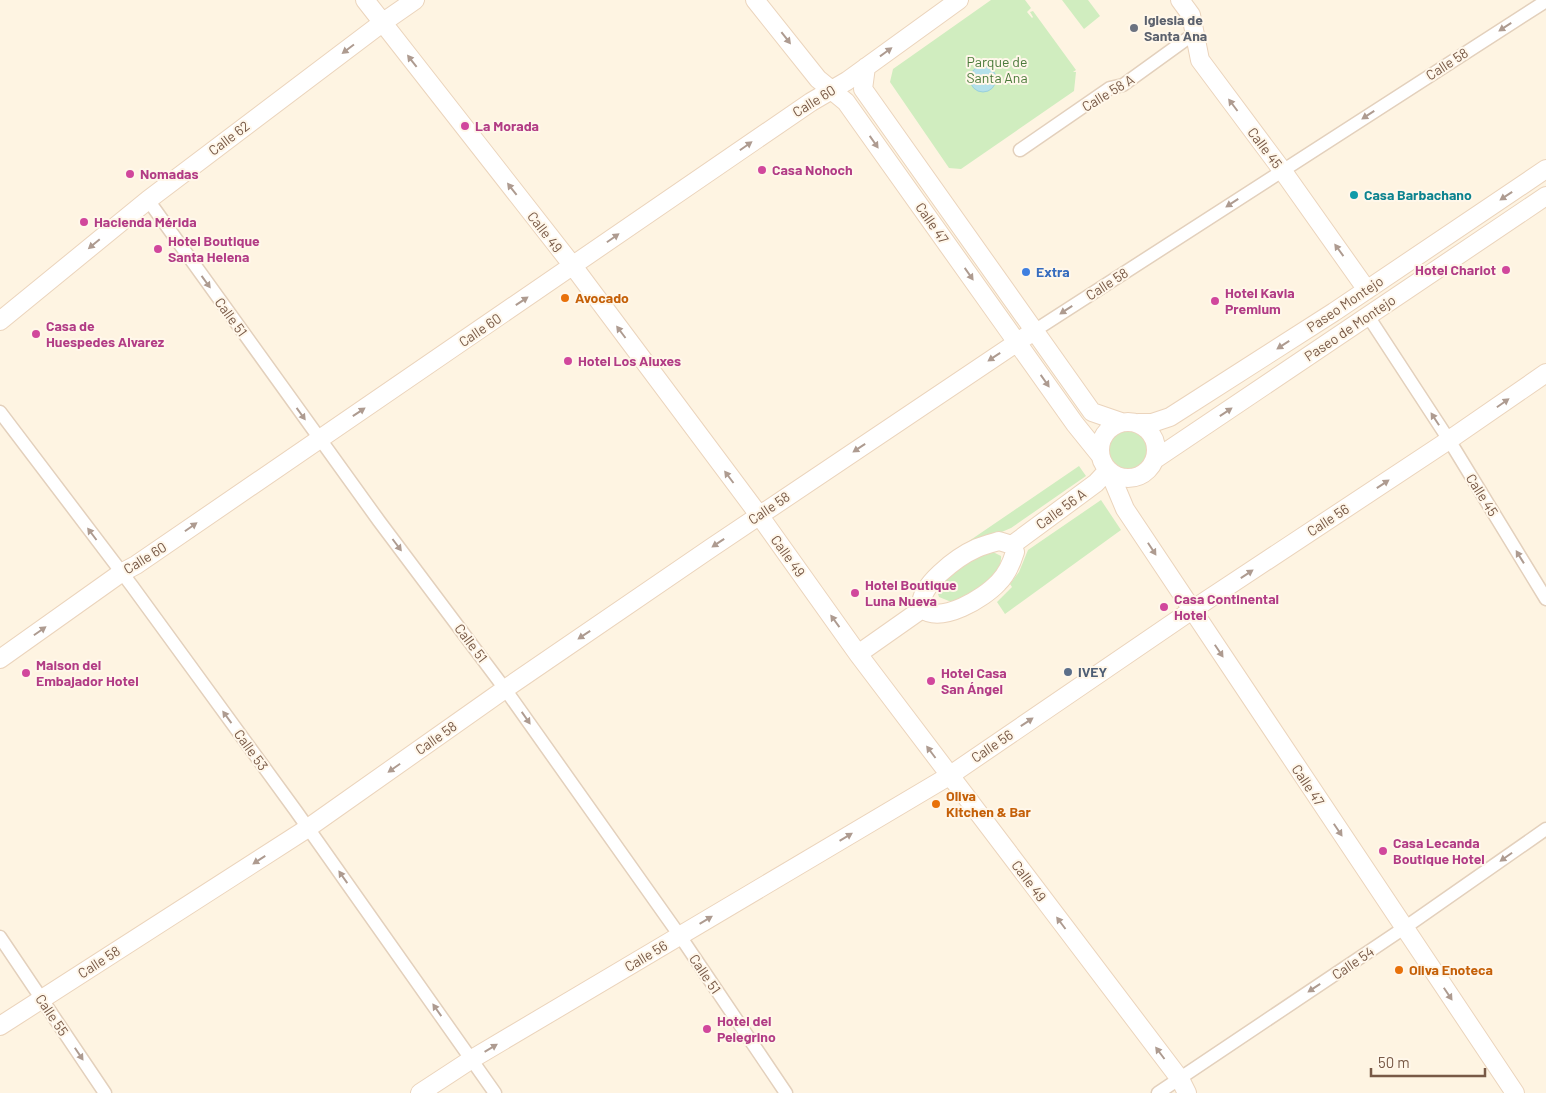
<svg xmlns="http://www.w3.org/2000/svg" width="1546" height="1093" font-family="Barlow,sans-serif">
<rect width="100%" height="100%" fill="#fef4e2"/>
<!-- green -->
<path fill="#d0edbf" d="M991 0H1025L1031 8 1027 12 1032 18 1033 17 1030 12 1033 11 1076 70 1073 72H1076L1074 91 961 169 949 168 890 82 893 69Z
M1062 0H1088L1100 16 1084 29Z
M1108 449a20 20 0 1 1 40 0a20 20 0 1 1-40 0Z
M1079 466 1086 476 1011 528 950 554Z
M1101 500 1121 530 1005 614 997 602 1012 587 1010 584 1019 572 1028 550Z
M993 552 1001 556C1003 576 971 595 955 601H949L939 597 938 594 941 583 976 556Z"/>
<!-- water -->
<path fill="#b4e0ea" stroke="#99d0dc" d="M970 79a13 13 0 1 1 26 0a13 13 0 1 1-26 0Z"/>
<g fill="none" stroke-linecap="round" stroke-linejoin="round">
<!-- street casing -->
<g stroke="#e3d0bc" stroke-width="15">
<path id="street" d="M1020 150 1110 88 1123 85 1195 33
M148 200 379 521 505 689 680 936 786 1093
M1368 316 1449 440 1546 599
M1034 331 1546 1
M0 412 132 586 296 811 495 1093
M0 937 105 1093
M1158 1093 1410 924 1546 829"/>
</g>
<!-- secondary casing -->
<g stroke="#ebd4bc" stroke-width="20">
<path id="secondary" d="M365 0 573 266 759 515 858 654 1180 1079 1187 1093
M755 0 818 79 846 102 1075 424 1100 455
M1180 0 1191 15 1200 60 1282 170 1367 290
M866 67 863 89 1092 412 1121 422
M0 321 148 200 382 23 415 0
M1100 450a28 28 0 1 1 56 0a28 28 0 1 1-56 0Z
M1138 423H1152L1170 417 1334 312 1546 169
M1154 460 1546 196
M1109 471 1125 509 1515 1093
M999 541 1012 545 1015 552C1012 562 1006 575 998 583 984 598 942 624 922 609 915 587 959 556 977 548 984 545 992 543 999 541Z
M1012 545 1096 483 1108 470
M858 654 922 609
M0 659 121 573 136 565 811 102 847 81 959 0
M0 1026 308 828 505 689 711 548 1034 331
M420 1093 472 1059 949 776 1192 610 1449 440 1546 373"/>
</g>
<!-- street -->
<use href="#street" stroke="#fff" stroke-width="12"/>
<!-- secondary -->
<use href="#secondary" stroke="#fff" stroke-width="18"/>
</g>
<!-- one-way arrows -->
<defs><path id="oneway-solid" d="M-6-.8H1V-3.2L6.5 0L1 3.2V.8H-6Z" transform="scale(1.25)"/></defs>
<g fill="#ae9b90">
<use href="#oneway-solid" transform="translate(1505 27) rotate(147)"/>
<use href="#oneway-solid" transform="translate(786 38) rotate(52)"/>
<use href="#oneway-solid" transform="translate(348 49) rotate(143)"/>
<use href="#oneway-solid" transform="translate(886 52) rotate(-36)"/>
<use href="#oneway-solid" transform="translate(412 61) rotate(-128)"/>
<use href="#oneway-solid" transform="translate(1233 105) rotate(-127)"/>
<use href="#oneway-solid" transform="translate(1368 115) rotate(147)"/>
<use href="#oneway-solid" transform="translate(874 142) rotate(55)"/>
<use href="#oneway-solid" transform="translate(746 146) rotate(-35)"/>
<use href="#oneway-solid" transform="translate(512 189) rotate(-128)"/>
<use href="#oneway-solid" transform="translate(1506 196) rotate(146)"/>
<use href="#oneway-solid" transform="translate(1232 203) rotate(147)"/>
<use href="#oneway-solid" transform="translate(613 238) rotate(-35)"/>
<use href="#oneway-solid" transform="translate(94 244) rotate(140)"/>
<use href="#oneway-solid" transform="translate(1339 250) rotate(-126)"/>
<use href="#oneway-solid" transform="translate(969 274) rotate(55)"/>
<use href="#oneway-solid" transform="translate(206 282) rotate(54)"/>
<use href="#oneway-solid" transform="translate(522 301) rotate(-34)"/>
<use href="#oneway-solid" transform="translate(1066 310) rotate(147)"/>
<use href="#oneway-solid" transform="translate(621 332) rotate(-127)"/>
<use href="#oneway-solid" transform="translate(1283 345) rotate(147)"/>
<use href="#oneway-solid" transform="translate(994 357) rotate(146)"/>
<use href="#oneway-solid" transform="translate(1045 381) rotate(55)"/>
<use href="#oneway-solid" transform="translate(1503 403) rotate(-35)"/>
<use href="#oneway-solid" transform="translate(359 412) rotate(-34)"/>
<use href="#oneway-solid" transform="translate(1226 412) rotate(-34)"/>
<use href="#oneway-solid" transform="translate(301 414) rotate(54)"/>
<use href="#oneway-solid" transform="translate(1435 419) rotate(-123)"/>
<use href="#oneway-solid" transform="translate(859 448) rotate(146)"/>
<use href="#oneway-solid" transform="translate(729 477) rotate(-127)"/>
<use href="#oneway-solid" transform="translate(1383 484) rotate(-34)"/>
<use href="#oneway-solid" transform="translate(191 527) rotate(-35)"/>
<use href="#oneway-solid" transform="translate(92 534) rotate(-127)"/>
<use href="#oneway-solid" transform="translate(718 543) rotate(146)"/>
<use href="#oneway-solid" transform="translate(397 545) rotate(53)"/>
<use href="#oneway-solid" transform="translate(1152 549) rotate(57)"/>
<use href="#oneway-solid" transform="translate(1520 557) rotate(-122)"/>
<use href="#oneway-solid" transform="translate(1247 574) rotate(-34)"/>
<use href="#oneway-solid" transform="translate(835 621) rotate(-126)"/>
<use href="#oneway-solid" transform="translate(40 631) rotate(-35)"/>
<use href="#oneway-solid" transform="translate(584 635) rotate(146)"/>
<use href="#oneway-solid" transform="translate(1219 651) rotate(56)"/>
<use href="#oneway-solid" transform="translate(227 717) rotate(-126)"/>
<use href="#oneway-solid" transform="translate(526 718) rotate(55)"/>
<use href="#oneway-solid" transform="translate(1027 722) rotate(-34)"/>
<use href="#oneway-solid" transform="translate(931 752) rotate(-127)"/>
<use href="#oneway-solid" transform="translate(394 768) rotate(145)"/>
<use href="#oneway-solid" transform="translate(1338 830) rotate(56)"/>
<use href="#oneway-solid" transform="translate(846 837) rotate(-31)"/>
<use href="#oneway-solid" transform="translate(1506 857) rotate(145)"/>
<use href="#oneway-solid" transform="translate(259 860) rotate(147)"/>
<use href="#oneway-solid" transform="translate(343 877) rotate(-125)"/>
<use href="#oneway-solid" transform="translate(706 920) rotate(-31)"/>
<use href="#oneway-solid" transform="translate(1061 923) rotate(-127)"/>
<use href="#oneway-solid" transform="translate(1314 988) rotate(146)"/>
<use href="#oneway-solid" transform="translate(1448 994) rotate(56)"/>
<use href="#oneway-solid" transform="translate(437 1010) rotate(-125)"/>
<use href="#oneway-solid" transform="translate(491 1048) rotate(-31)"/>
<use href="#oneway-solid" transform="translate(1160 1053) rotate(-127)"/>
<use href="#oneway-solid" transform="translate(79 1054) rotate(56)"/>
</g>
<!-- markers -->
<circle fill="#6b7280" stroke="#fff7ea" stroke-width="2" cx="1134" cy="28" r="5"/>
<g fill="#d1479c" stroke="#fff7ea" stroke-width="2">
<circle cx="465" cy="126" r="5"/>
<circle cx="762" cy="170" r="5"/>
<circle cx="130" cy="174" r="5"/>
<circle cx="84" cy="222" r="5"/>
<circle cx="158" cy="249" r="5"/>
<circle cx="1506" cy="270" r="5"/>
<circle cx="1215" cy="301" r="5"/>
<circle cx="36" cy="334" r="5"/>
<circle cx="568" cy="361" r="5"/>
<circle cx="855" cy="593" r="5"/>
<circle cx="1164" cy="607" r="5"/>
<circle cx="26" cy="673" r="5"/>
<circle cx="931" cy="681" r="5"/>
<circle cx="1383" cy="851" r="5"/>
<circle cx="707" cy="1029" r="5"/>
</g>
<circle fill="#0f9aa8" stroke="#fff7ea" stroke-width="2" cx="1354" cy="195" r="5"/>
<circle fill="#3f7fe0" stroke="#fff7ea" stroke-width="2" cx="1026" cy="272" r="5"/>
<g fill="#e8710a" stroke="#fff7ea" stroke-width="2">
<circle cx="565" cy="298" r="5"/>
<circle cx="936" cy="804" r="5"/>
<circle cx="1399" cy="970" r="5"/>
</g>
<circle fill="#5c6f8a" stroke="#fff7ea" stroke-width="2" cx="1068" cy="672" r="5"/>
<g text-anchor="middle" stroke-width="4" stroke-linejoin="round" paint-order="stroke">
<!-- worship labels -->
<g font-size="14" font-weight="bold" fill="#5b616d" stroke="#fff7ea" text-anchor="start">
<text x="1144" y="25">Iglesia de<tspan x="1144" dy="16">Santa Ana</tspan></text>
</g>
<!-- park labels -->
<g font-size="14" fill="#4a7a3a" stroke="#fff7ea">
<text x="997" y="67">Parque de<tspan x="997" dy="16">Santa Ana</tspan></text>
</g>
<!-- street labels -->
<g font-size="14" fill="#785946" stroke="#fff7ea">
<text transform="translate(1447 64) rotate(-33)" y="5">Calle 58</text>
<text transform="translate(1108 93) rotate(-31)" y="5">Calle 58 A</text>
<text transform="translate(814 101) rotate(-32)" y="5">Calle 60</text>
<text transform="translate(229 138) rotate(-37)" y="5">Calle 62</text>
<text transform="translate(1265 148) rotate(53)" y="5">Calle 45</text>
<text transform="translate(932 223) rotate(55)" y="5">Calle 47</text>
<text transform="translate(545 232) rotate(52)" y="5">Calle 49</text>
<text transform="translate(1107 284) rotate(-33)" y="5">Calle 58</text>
<text transform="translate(1345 304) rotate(-34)" y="5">Paseo Montejo</text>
<text transform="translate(231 317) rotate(54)" y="5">Calle 51</text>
<text transform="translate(1350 328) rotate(-34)" y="5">Paseo de Montejo</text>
<text transform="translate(480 330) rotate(-34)" y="5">Calle 60</text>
<text transform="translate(1482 495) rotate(58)" y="5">Calle 45</text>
<text transform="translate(769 508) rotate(-34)" y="5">Calle 58</text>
<text transform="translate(1061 509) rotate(-36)" y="5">Calle 56 A</text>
<text transform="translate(1328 520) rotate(-33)" y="5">Calle 56</text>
<text transform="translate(788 556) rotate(54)" y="5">Calle 49</text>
<text transform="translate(145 558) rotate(-32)" y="5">Calle 60</text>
<text transform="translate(471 643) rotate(53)" y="5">Calle 51</text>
<text transform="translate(436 738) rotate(-35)" y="5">Calle 58</text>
<text transform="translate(992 746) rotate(-34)" y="5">Calle 56</text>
<text transform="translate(251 750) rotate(54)" y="5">Calle 53</text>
<text transform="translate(1308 785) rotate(56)" y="5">Calle 47</text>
<text transform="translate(1029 881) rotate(53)" y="5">Calle 49</text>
<text transform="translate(646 956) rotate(-31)" y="5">Calle 56</text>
<text transform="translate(99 962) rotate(-33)" y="5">Calle 58</text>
<text transform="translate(1353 963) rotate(-34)" y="5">Calle 54</text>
<text transform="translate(705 974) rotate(56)" y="5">Calle 51</text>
<text transform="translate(52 1015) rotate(56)" y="5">Calle 55</text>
</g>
<!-- hotel labels -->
<g font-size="14" font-weight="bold" fill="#b23c85" stroke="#fff7ea" text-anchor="start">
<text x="475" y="131">La Morada</text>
<text x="772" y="175">Casa Nohoch</text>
<text x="140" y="179">Nomadas</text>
<text x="94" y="227">Hacienda Mérida</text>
<text x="168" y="246">Hotel Boutique<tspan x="168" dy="16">Santa Helena</tspan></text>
<text x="1496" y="275" text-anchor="end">Hotel Chariot</text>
<text x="1225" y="298">Hotel Kavia<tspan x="1225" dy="16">Premium</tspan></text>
<text x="46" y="331">Casa de<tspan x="46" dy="16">Huespedes Alvarez</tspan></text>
<text x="578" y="366">Hotel Los Aluxes</text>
<text x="865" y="590">Hotel Boutique<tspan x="865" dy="16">Luna Nueva</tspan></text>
<text x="1174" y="604">Casa Continental<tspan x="1174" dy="16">Hotel</tspan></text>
<text x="36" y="670">Maison del<tspan x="36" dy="16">Embajador Hotel</tspan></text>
<text x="941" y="678">Hotel Casa<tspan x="941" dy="16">San Ángel</tspan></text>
<text x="1393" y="848">Casa Lecanda<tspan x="1393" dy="16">Boutique Hotel</tspan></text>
<text x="717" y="1026">Hotel del<tspan x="717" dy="16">Pelegrino</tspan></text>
</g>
<!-- culture labels -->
<g font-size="14" font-weight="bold" fill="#0d838f" stroke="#fff7ea" text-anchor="start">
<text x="1364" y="200">Casa Barbachano</text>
</g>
<!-- shop labels -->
<g font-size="14" font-weight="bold" fill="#366cbe" stroke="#fff7ea" text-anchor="start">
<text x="1036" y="277">Extra</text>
</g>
<!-- food labels -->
<g font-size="14" font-weight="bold" fill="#c56008" stroke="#fff7ea" text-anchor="start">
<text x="575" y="303">Avocado</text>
<text x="946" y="801">Oliva<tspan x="946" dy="16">Kitchen &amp; Bar</tspan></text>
<text x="1409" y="975">Oliva Enoteca</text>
</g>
<!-- service labels -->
<g font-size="14" font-weight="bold" fill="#4e5e75" stroke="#fff7ea" text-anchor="start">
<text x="1078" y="677">IVEY</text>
</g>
</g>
<!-- scale -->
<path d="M1371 1068v8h114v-8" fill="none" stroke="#785946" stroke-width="2.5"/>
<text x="1378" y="1068" font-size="15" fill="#785946" stroke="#fff7ea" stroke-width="4" paint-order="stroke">50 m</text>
</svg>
